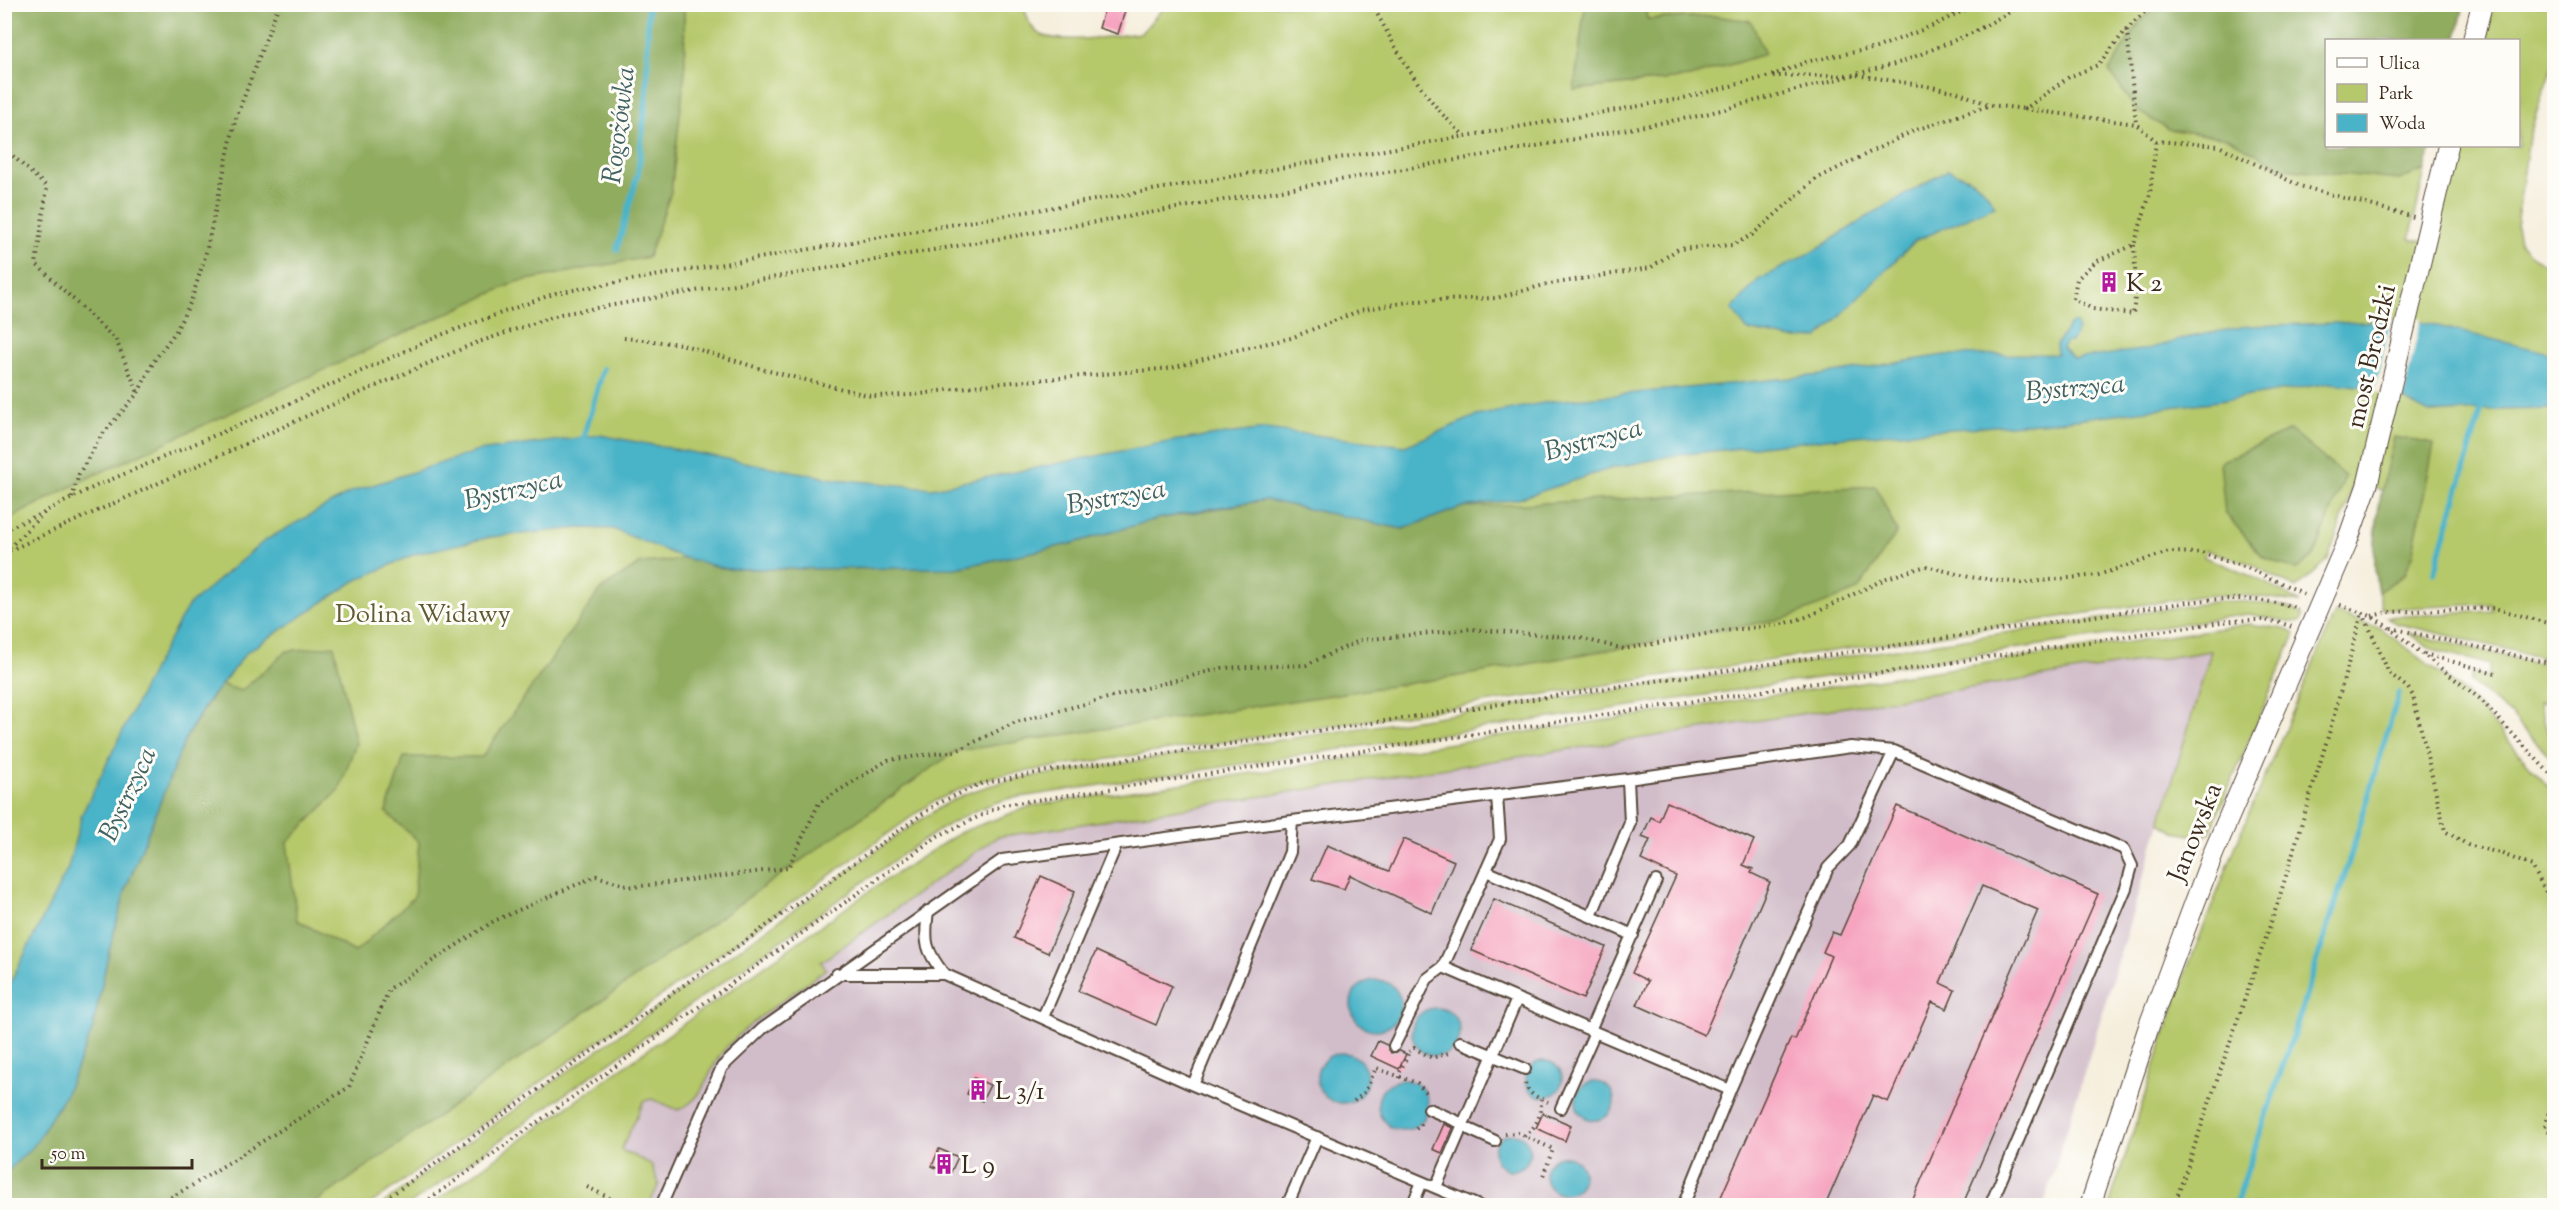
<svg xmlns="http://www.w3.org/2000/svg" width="2559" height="1210" font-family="'Sorts Mill Goudy',serif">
<rect width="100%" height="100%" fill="#fdfcf7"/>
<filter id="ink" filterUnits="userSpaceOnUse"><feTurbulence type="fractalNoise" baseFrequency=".0167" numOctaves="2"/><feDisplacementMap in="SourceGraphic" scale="12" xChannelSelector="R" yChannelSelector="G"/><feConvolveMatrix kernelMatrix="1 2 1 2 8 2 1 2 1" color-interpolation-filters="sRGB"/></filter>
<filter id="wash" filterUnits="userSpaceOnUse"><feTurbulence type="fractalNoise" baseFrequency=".008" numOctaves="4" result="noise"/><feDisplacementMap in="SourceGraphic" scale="24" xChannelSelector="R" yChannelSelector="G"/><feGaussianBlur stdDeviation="1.35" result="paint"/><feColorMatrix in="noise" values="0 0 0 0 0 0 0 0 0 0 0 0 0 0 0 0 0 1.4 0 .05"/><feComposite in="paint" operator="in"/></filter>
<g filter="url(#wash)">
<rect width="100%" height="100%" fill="#f5eedc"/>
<!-- industrial -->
<path fill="#d1bdc9" d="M2212 651 2044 1205 475 1206 996 837Z"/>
<!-- green -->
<path fill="#b5c86b" stroke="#787944" stroke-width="1.5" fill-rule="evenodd" d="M1023 4C1027 15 1028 26 1038 33 1058 46 1117 35 1141 33L1166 5H1585L1574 90 1648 82 1714 16 1647 19 1645 5H2448L2326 40V146L2402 179 2425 170 2410 239 2439 242 2435 240 2458 146H2518V40H2484L2493 5H2554V63L2541 98 2529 137 2516 226 2519 242 2529 253 2554 271V354L2429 413 2481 410 2554 409V706L2539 702 2548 735 2554 740V760L2521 727 2512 715 2470 682 2472 672 2488 678 2490 665 2429 648 2408 633 2538 664 2540 657 2395 623 2387 617 2493 611 2491 604 2383 609 2378 592 2405 574 2433 444 2394 437 2382 490 2353 483 2346 509 2327 561 2296 588 2251 564 2206 550 2204 557C2238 570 2270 583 2300 603 2266 596 2236 594 2201 596L996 776 971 784 931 803 369 1205 5 1206V5ZM2250 448 2326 524 2314 556ZM1490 670 956 751 955 750Z
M2221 601C2242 602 2288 601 2303 616L2301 621C2294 624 2259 616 2248 614L1007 799C968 810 936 832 903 854L409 1205H381L907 829C950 799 970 788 1022 778Z
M2335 613 2382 629 2466 693 2554 793V1205H2109L2183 979 2244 825Z
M2249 624 2285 629 2295 634 2210 832 2202 837 2175 832 2160 823 2211 651 997 837 821 962 826 969C798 990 737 1029 719 1057 705 1079 704 1099 678 1110L652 1099 644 1101 621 1150 651 1164 659 1184 649 1205H430L875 887 961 832 1031 806Z"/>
<!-- forest -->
<path fill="#90ac5f" stroke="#666b3e" stroke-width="1.5" d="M4 5H684L685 72 671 192 648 257 516 282 88 478 5 521Z
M1585 5H1645L1647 19 1714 16 1751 21 1765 54 1690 77 1574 90Z
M2158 5H2464L2456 40H2326V146H2431L2425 170 2399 180 2282 168 2228 138 2167 129 2136 110 2109 71 2140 21Z
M2290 430 2345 476 2314 556 2296 570 2263 557 2225 513 2220 462Z
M2394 437 2434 444 2413 552 2405 574 2378 592C2368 542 2382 486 2394 437Z
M1876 486 1897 532 1858 590 1787 618 1472 674 956 751 312 1205H5L4 1174 35 1144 65 1095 92 1031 109 951 126 888 186 737 220 684 241 691 287 651 334 646 356 743 339 790 287 843 297 920 355 952 414 897 419 842 386 812 404 757H482L601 589 641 563 678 560 681 557 727 569 956 568 1070 544 1157 519 1266 500 1403 529 1462 507Z"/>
<!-- water -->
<path fill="#4ab3c8" stroke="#426e73" stroke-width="1.5" d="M1948 170C1972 179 1982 182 1995 206L1915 241 1818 338 1793 339 1747 330 1732 309 1758 280 1814 251 1875 212Z
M2391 321 2421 322 2554 354V409L2481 410 2429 413 2403 399 2375 388 2330 383 2219 401 2052 422 1855 436 1675 455 1609 469 1518 499 1462 507 1403 529 1266 500 1219 507 1157 519 1070 544 956 568 727 569 681 557 613 529 580 528 491 537 415 554 355 581 247 652 205 705 186 737 126 888 109 951 92 1031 65 1095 35 1144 5 1174 4 995 68 868 82 814 153 669 188 606 264 541 351 492 478 451 600 435 835 479 932 488 1178 440 1265 429 1405 446 1476 416 1553 401 1821 375 1944 355 2057 354 2056 345 2070 324 2074 323 2077 325 2078 330 2071 342H2066L2062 348 2074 359 2148 349 2190 337 2247 326Z
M1351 1005a25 25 0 1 1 50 0a25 25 0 1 1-50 0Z
M1412 1032a24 24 0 1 1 48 0a24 24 0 1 1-48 0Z
M1317 1078a25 25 0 1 1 50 0a25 25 0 1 1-50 0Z
M1526 1079a18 18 0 1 1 36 0a18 18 0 1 1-36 0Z
M1378 1105a25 25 0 1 1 50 0a25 25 0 1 1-50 0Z
M1576 1101a19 19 0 1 1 38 0a19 19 0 1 1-38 0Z
M1494 1152a18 18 0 1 1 36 0a18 18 0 1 1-36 0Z
M1545 1175a19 19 0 1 1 38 0a19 19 0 1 1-38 0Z"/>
<!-- pier -->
<path fill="#f5eedc" d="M2391 318 2421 319 2402 402 2374 391Z"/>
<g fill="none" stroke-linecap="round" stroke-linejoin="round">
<!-- stream -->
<path stroke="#4ab3c8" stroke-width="6" d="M617 249 638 173 647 91 648 4
M582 443 603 369
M2434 573 2483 404
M2235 1206 2296 1027 2353 848 2399 693"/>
</g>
<g id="blocks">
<!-- building -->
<path fill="#f6a4c0" d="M1106 4H1127L1118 34 1099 28Z
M1667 802 1754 840 1743 865 1753 869 1751 873 1770 882 1704 1035 1637 1005 1648 981 1632 973 1676 876 1641 860 1650 840 1642 837 1651 817 1659 821Z
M1897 806 2098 894 1962 1206H1910L2038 910 1982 886 1940 983 1955 990 1947 1009 1932 1002 1888 1102 1873 1095 1825 1206H1717L1791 1038 1795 1040 1831 956 1823 952 1832 932 1840 935Z
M1404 839 1454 861 1432 913 1350 875 1344 889 1312 879 1327 845 1389 871Z
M1041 876 1075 891 1048 953 1014 938Z
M1494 899 1606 947 1583 999 1471 950Z
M1096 951 1172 986 1156 1025 1078 991Z
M1378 1041 1387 1045 1391 1053 1400 1051 1406 1054 1399 1069 1371 1056Z
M974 1078 990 1085 982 1101 967 1094Z
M1543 1113 1571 1125 1565 1141 1536 1128Z
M1444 1124 1453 1128 1442 1153 1433 1149Z
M939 1149 958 1157 950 1174 932 1166Z"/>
</g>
</g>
<g filter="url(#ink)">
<use href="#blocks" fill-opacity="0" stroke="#57473a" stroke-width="1.5"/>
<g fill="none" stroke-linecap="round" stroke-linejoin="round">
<!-- service casing -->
<g stroke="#57473a" stroke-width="14">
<path id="service" d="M1497 796 1500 839 1443 967 1730 1090 1683 1206
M1486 871 1633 935
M928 911C924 941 925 950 944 974
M1591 916 1630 823 1628 779
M837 974H944L1193 1085 1479 1206
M1043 1017 1116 846
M1590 1030 1656 881
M1460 1042 1525 1069
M1394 1046 1427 979 1443 967
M1193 1085 1290 852 1292 821
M1730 1090 1828 868 1850 845 1894 751
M1561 1108 1595 1032
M1429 1109 1463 1124
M1464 1127 1495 1141
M1436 1187 1517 999
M661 1206 722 1067 762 1029 1002 860 1292 821 1628 779 1851 747 1894 751 2124 849 2132 866 2126 888 1990 1206
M1287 1206 1317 1137
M1412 1206 1422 1182"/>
</g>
<!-- minor casing -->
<g stroke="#57473a" stroke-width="22">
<path id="minor" d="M2473 40 2482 4
M2090 1206 2150 1023 2213 854 2347 542 2367 486 2448 146"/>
</g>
<!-- path -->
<path stroke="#57473a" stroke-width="4" stroke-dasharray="1.5 4.5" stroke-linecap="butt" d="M1372 4C1398 53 1423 100 1465 136
M2153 4 2127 29 2098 65 2069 77 2025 109 2136 124 2156 141 2219 146 2300 186 2414 217
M2127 30 2136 124
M1857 75 1926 86 1957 92 1990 105 2025 109
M1773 76 1847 75
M4 148 47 187 36 264 116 340 138 393
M2134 245 2136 289 2133 314 2093 309 2073 299 2077 279 2095 262 2134 245 2150 194 2156 141
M624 338 681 344 765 370 871 396 914 395 980 385 1172 368 1228 352 1291 338 1361 310 1414 301 1497 298 1544 285 1650 268 1678 249 1732 245 1752 235 1816 179 1913 131 1990 105
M72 498 79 474 101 436 138 393 154 361 176 331 191 301 205 257 235 121 279 4
M4 530 43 513
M5 552 46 511 96 486 295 401 441 335 556 293 1680 99 1770 76 1809 61 1876 48 1932 26 1977 4
M4 553 318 411 473 344 561 314 1526 148 1698 116 1902 62 1972 33 2024 4
M2340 605 2371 616 2388 627 2479 698 2554 778
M2363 613 2389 673 2408 688 2413 696 2445 831 2468 845 2500 853 2532 866 2554 907
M2372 616 2389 612 2494 608 2554 625
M2391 628 2554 664
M2424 654 2499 674
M1409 1052 1414 1048 1432 1058 1452 1052
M1400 1078V1072L1408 1054
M1525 1083C1529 1095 1537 1097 1548 1102
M2554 1090 2545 1127 2554 1139
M1354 1101 1365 1092 1376 1068 1417 1083 1428 1095
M1416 1129 1424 1122
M1505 1134 1518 1133 1553 1149 1543 1176
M1524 1136C1538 1126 1541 1116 1541 1099
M587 1187 626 1206
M551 1205 553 1206
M155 1206 193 1185 349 1087 389 989 494 921 596 876 633 887 788 868 819 803 888 760 956 751 1016 722 1222 668 1306 665 1361 640 1470 629 1580 638 1624 649 1723 631 1780 625 1809 616 1887 578 1926 566 1969 577 2021 583 2098 575 2169 552 2202 553 2250 569 2305 594
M376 1206 911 822 937 804 980 784 1047 771 2182 603C2223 597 2259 597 2298 608
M420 1206 938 836 1003 805 2221 622C2246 620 2269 617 2292 627
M2174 1206 2278 902 2330 730 2362 613"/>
<!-- service -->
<use href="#service" stroke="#fff" stroke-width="10"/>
<!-- minor -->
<use href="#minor" stroke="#fff" stroke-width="20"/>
</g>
</g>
<!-- icons -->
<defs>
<g id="building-bare" transform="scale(1.62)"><path d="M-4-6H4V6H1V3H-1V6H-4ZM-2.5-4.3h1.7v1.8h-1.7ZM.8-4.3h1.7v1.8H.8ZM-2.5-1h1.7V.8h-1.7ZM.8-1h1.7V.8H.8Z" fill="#b5179e" stroke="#fdfcf7" stroke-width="2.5" paint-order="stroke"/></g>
</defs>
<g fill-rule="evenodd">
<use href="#building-bare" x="2109" y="282"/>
<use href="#building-bare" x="978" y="1090"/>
<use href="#building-bare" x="944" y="1164"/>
</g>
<g text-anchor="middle" stroke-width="6" stroke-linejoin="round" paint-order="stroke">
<!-- poi labels -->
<g font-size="26" fill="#3b2a1e" stroke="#fdfcf7" text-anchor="start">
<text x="2126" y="291">K 2</text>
<text x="995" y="1099">L 3/1</text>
<text x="961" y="1173">L 9</text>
</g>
<!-- street labels -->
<g font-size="26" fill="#3b2a1e" stroke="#fdfcf7">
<text transform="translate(2370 356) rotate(-77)" y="9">most Brodzki</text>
<text transform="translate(2194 832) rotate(-68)" y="9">Janowska</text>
</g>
<!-- park labels -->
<g font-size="26" fill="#605935" stroke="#fdfcf7">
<text x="423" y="622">Dolina Widawy</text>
</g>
<!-- water labels -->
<g font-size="27" font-style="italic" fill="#416162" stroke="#fdfcf7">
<text transform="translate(618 125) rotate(-83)" y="9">Rogożówka</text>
<text transform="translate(2075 387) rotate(-5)" y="9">Bystrzyca</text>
<text transform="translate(1593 439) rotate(-15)" y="9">Bystrzyca</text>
<text transform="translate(513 489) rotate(-13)" y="9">Bystrzyca</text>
<text transform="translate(1116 496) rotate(-10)" y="9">Bystrzyca</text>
<text transform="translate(127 794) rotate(-65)" y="9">Bystrzyca</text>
</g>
</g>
<!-- margin -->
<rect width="2559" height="1210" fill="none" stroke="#fdfcf7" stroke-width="24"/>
<!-- legend -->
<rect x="2325" y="39" width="195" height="108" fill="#fdfcf7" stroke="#afa8a0" stroke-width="1.5"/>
<rect x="2337" y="58" width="30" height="9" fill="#ffffff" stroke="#afa8a0" stroke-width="1.5"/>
<text x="2379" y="69" font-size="18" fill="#3b2a1e">Ulica</text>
<rect x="2337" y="84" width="30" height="18" fill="#b5c86b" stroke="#afa8a0" stroke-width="1.5"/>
<text x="2379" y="99" font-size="18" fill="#3b2a1e">Park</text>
<rect x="2337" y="114" width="30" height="18" fill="#4ab3c8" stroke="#afa8a0" stroke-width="1.5"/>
<text x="2379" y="129" font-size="18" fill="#3b2a1e">Woda</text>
<!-- scale -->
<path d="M42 1159v9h150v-9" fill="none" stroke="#3b2a1e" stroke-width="3"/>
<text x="51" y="1159" font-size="18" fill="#3b2a1e" stroke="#fdfcf7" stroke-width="4.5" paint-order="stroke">50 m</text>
</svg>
